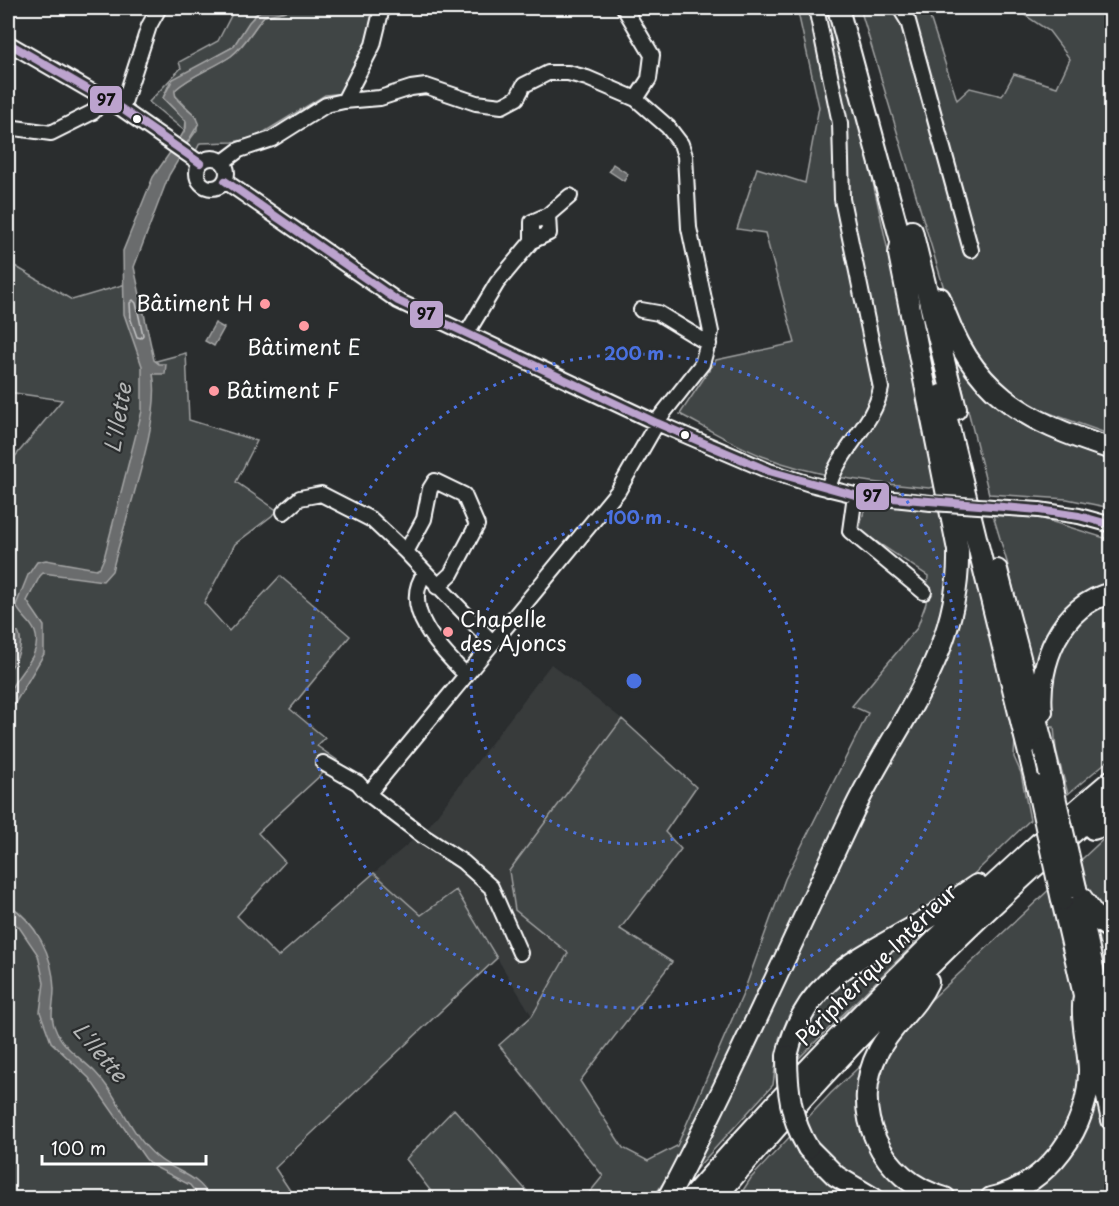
<svg xmlns="http://www.w3.org/2000/svg" width="1119" height="1206" font-family="'Playpen Sans',sans-serif">
<rect width="100%" height="100%" fill="#2a2d2e"/>
<filter id="ink" filterUnits="userSpaceOnUse"><feTurbulence type="fractalNoise" baseFrequency=".0167" numOctaves="2"/><feDisplacementMap in="SourceGraphic" scale="12" xChannelSelector="R" yChannelSelector="G"/><feConvolveMatrix kernelMatrix="1 2 1 2 8 2 1 2 1" color-interpolation-filters="sRGB"/></filter>
<g filter="url(#ink)">
<!-- built -->
<path fill="#373a3b" d="M551 664 622 719 515 910 568 952 532 1016 456 890 421 915 374 873 428 827Z"/>
<!-- green -->
<path fill="#414445" stroke="#a0a2a2" stroke-width="1.5" d="M235 8H263L254 16 233 47 170 82 163 98 186 121 185 131 149 102 181 68 179 62 218 41Z
M299 8H385L355 92 325 95 256 137 233 142 200 143 196 151 186 145 197 130V118L174 94 175 90C191 75 214 68 231 56 245 46 253 29 264 16Z
M797 8H829L858 113 939 486 929 488C872 483 816 477 762 456 734 445 706 428 680 414L716 360 795 343 765 233 737 229 757 168 805 183 819 107Z
M860 8H927L957 100 970 88 1002 96 1014 74 1057 87 1070 59 1049 31 1014 8H1111V435L1027 405 981 363 945 292Z
M8 262 72 300 126 284 145 364 186 353 189 420 257 441 236 482 278 511 235 544 204 603 229 631 280 576 350 636 290 709 325 738 317 746 337 760 258 833 285 862 237 916 278 957 374 873 421 915 456 890 497 958 275 1168 295 1198H8V465L62 400 8 392Z
M955 358 979 385 1111 455V508L1067 499 989 494Z
M866 504 945 512 949 589 936 639 870 759 776 962 682 1155 653 1198H585L603 1176 499 1045 532 1016 568 953 515 910 509 871 622 719 696 787 665 832 681 849 620 929 672 962 580 1081 623 1148 648 1161 677 1146 743 994 785 879 868 713 852 706 917 628 926 603 928 576 859 530Z
M993 515 1040 518 1111 540V588L1082 599 1034 677 1007 562Z
M963 516 1015 739 1014 757 1021 773 1030 820 953 894 842 958 806 989 789 1015 779 1039 773 1085 686 1180 851 841 906 730 949 654 965 597 967 554 961 517Z
M1111 599V758L1068 794 1056 750 1054 727H1050L1049 689 1051 663 1080 618Z
M1111 832V1198H738L751 1178 831 1093Z
M931 927 795 1062 812 1007 847 971Z
M454 1109 533 1198H436L406 1159Z"/>
<!-- water -->
<path fill="#6a6c6d" stroke="#a6a7a7" stroke-width="1.5" d="M263 8H299L264 16C253 29 245 45 231 56 214 68 191 75 175 90 173 105 196 109 199 123L186 145 179 140 186 128V121L163 98 173 79 233 47 249 22Z
M171 151 180 157 169 175 134 267 154 360 159 364H166L165 374H153C162 415 128 511 116 556L112 571 103 581 43 573 40 576 27 601 44 626V654L8 715C8 710 6 702 8 696 13 675 44 657 35 632 31 621 20 616 16 605L28 575 37 562 46 560 96 569 100 567 104 558 142 411V366L124 314 123 251 153 177Z
M613 164 628 174 624 181 609 171Z
M215 323 224 328 214 346 205 341Z
M8 632H18C25 646 16 661 8 671Z
M8 904C36 922 53 955 54 989 54 1006 48 1016 57 1033 66 1050 82 1059 95 1072 120 1097 130 1135 157 1157 176 1173 198 1174 210 1198H200L190 1185 151 1165 145 1158 89 1078 51 1042 40 1012 44 983 38 955 19 927 8 918Z"/>
<g fill="none" stroke-linecap="round" stroke-linejoin="round">
<!-- shore -->
<path stroke="#c3c4c5" stroke-width="1.5" d="M133 300 136 303 143 335 141 338 137 337 131 320 130 303Z"/>
<!-- minor casing -->
<g stroke="#fff" stroke-width="18">
<path id="minor" d="M624 8 652 55 649 79 636 99
M816 8 840 123 842 199 881 388C874 426 837 451 828 489
M900 8 908 21 971 250
M8 43 122 109 200 163
M344 101 373 45 382 8
M122 109 149 26 159 8
M8 127 51 133 93 112 103 100
M197 173a15 15 0 1 1 30 0a15 15 0 1 1-30 0Z
M223 162 239 150 272 139 326 105 344 101 380 98 411 88 426 86 476 103 502 106 517 98 524 85 548 73H568L587 78 636 99 668 127 681 144 685 156 689 228 711 332 702 364 661 416 618 491 368 794
M225 181 398 301 657 423 769 471 810 484 855 495 931 503
M532 241V222L548 215
M641 310 658 313 709 344
M467 333 497 283 532 241 549 233 548 215 570 196
M855 495 850 531 924 592
M1039 510 1079 516 1112 525
M284 512 300 498 321 494 372 520 406 552 493 643
M406 552 424 519 430 489 435 481 464 495 477 525 451 574 437 587
M425 573C399 608 441 650 465 674
M323 763 358 783 368 794 423 836 463 862 491 887 520 953"/>
</g>
<!-- highway casing -->
<g stroke="#fff" stroke-width="24">
<path id="highway" d="M838 8 905 256
M912 231 956 409
M940 298C970 392 1023 421 1112 449
M941 395 1037 786
M997 570 1044 749
M1042 712C1037 664 1061 604 1112 593
M1093 829 1112 823
M1076 888 1099 996 1097 1004
M1081 897 1097 919 1112 930
M1062 900 1087 1008
M928 982C916 1008 892 1025 879 1050 847 1110 881 1181 945 1198
M1092 991 1108 1064
M1097 1052 1112 1120
M787 1056C804 980 858 959 919 924 939 913 957 898 977 885
M808 1148 836 1176 873 1198
M668 1198C734 1072 792 942 853 812 895 723 961 655 958 550L899 254 901 244
M691 1198C822 1049 960 908 1112 780
M715 1198C836 1055 967 921 1112 799
M991 1198C1048 1185 1090 1127 1089 1069 1088 1045 1080 1019 1084 996"/>
</g>
<!-- minor -->
<use href="#minor" stroke="#2a2d2e" stroke-width="14"/>
<!-- highway -->
<use href="#highway" stroke="#2a2d2e" stroke-width="20"/>
<!-- minor-bridge casing -->
<g stroke="#fff" stroke-width="18" stroke-linecap="butt">
<path id="minor-bridge" d="M931 503 1039 510"/>
</g>
<!-- highway-bridge casing -->
<g stroke="#fff" stroke-width="24" stroke-linecap="butt">
<path id="highway-bridge" d="M1044 749 1076 888
M1037 786 1062 900
M787 1056C787 1089 791 1120 808 1148"/>
</g>
<!-- minor-bridge -->
<use href="#minor-bridge" stroke="#2a2d2e" stroke-width="14"/>
<!-- highway-bridge -->
<use href="#highway-bridge" stroke="#2a2d2e" stroke-width="20"/>
<!-- bus-1 casing -->
<g stroke="#2a2d2e" stroke-width="12">
<path id="bus-1" d="M8 43 122 109 200 163
M225 181 398 301 657 423 769 471 855 495 1039 510 1079 516 1112 525"/>
</g>
<!-- bus-1 -->
<use href="#bus-1" stroke="#bca3ce" stroke-width="8"/>
</g>
</g>
<!-- distance rings -->
<g fill="none" stroke="#4a71e0" stroke-width="3" stroke-dasharray="3 6">
<circle cx="634" cy="681" r="163"/>
<circle cx="634" cy="681" r="327"/>
</g>
<!-- markers -->
<g fill="#fff" stroke="#2a2d2e" stroke-width="2">
<circle cx="137" cy="119" r="5"/>
<circle cx="685" cy="435" r="5"/>
</g>
<g fill="#ff9aa2" stroke="#2a2d2e" stroke-width="2">
<circle cx="265" cy="304" r="6"/>
<circle cx="304" cy="326" r="6"/>
<circle cx="214" cy="391" r="6"/>
<circle cx="448" cy="632" r="6"/>
</g>
<g text-anchor="middle" stroke-width="4.5" stroke-linejoin="round" paint-order="stroke">
<!-- poi labels -->
<g font-size="21" fill="#fff" stroke="#2a2d2e" text-anchor="start">
<text x="253" y="311" text-anchor="end">Bâtiment H</text>
<text x="304" y="355" text-anchor="middle">Bâtiment E</text>
<text x="226" y="398">Bâtiment F</text>
<text x="460" y="627">Chapelle<tspan x="460" dy="24">des Ajoncs</tspan></text>
</g>
<!-- street labels -->
<g font-size="21" fill="#fff" stroke="#2a2d2e">
<text transform="translate(877 965) rotate(-45)" y="7">Périphérique Intérieur</text>
</g>
<!-- water labels -->
<g font-size="22" font-style="italic" fill="#b4b6b6" stroke="#2a2d2e">
<text transform="translate(118 418) rotate(-80)" y="8">L'Ilette</text>
<text transform="translate(100 1052) rotate(50)" y="8">L'Ilette</text>
</g>
</g>
<circle cx="634" cy="681" r="9" fill="#4a71e0" stroke="#2a2d2e" stroke-width="3"/>
<g font-size="18" text-anchor="middle" font-weight="bold" fill="#4a71e0" stroke="#2a2d2e" stroke-width="4.5" stroke-linejoin="round" paint-order="stroke">
<text x="634" y="360">200 m</text>
<text x="634" y="524">100 m</text>
</g>
<g stroke="#2a2d2e" stroke-width="2">
<rect x="89" y="85" width="34" height="29" rx="6" fill="#bca3ce"/>
<rect x="409" y="300" width="35" height="29" rx="6" fill="#bca3ce"/>
<rect x="855" y="482" width="35" height="29" rx="6" fill="#bca3ce"/>
</g>
<g font-size="16" text-anchor="middle" font-weight="bold" fill="#111">
<text x="106" y="106">97</text>
<text x="426" y="320">97</text>
<text x="872" y="502">97</text>
</g>
<!-- margin -->
<rect width="1119" height="1206" fill="none" stroke="#2a2d2e" stroke-width="30"/>
<rect x="15" y="15" width="1089" height="1176" fill="none" stroke="#fff" stroke-width="2" filter="url(#ink)"/>
<!-- scale -->
<path d="M42 1155v9h164v-9" fill="none" stroke="#ffffff" stroke-width="3"/>
<text x="51" y="1155" font-size="18" fill="#ffffff" stroke="#2a2d2e" stroke-width="4.5" paint-order="stroke">100 m</text>
</svg>
